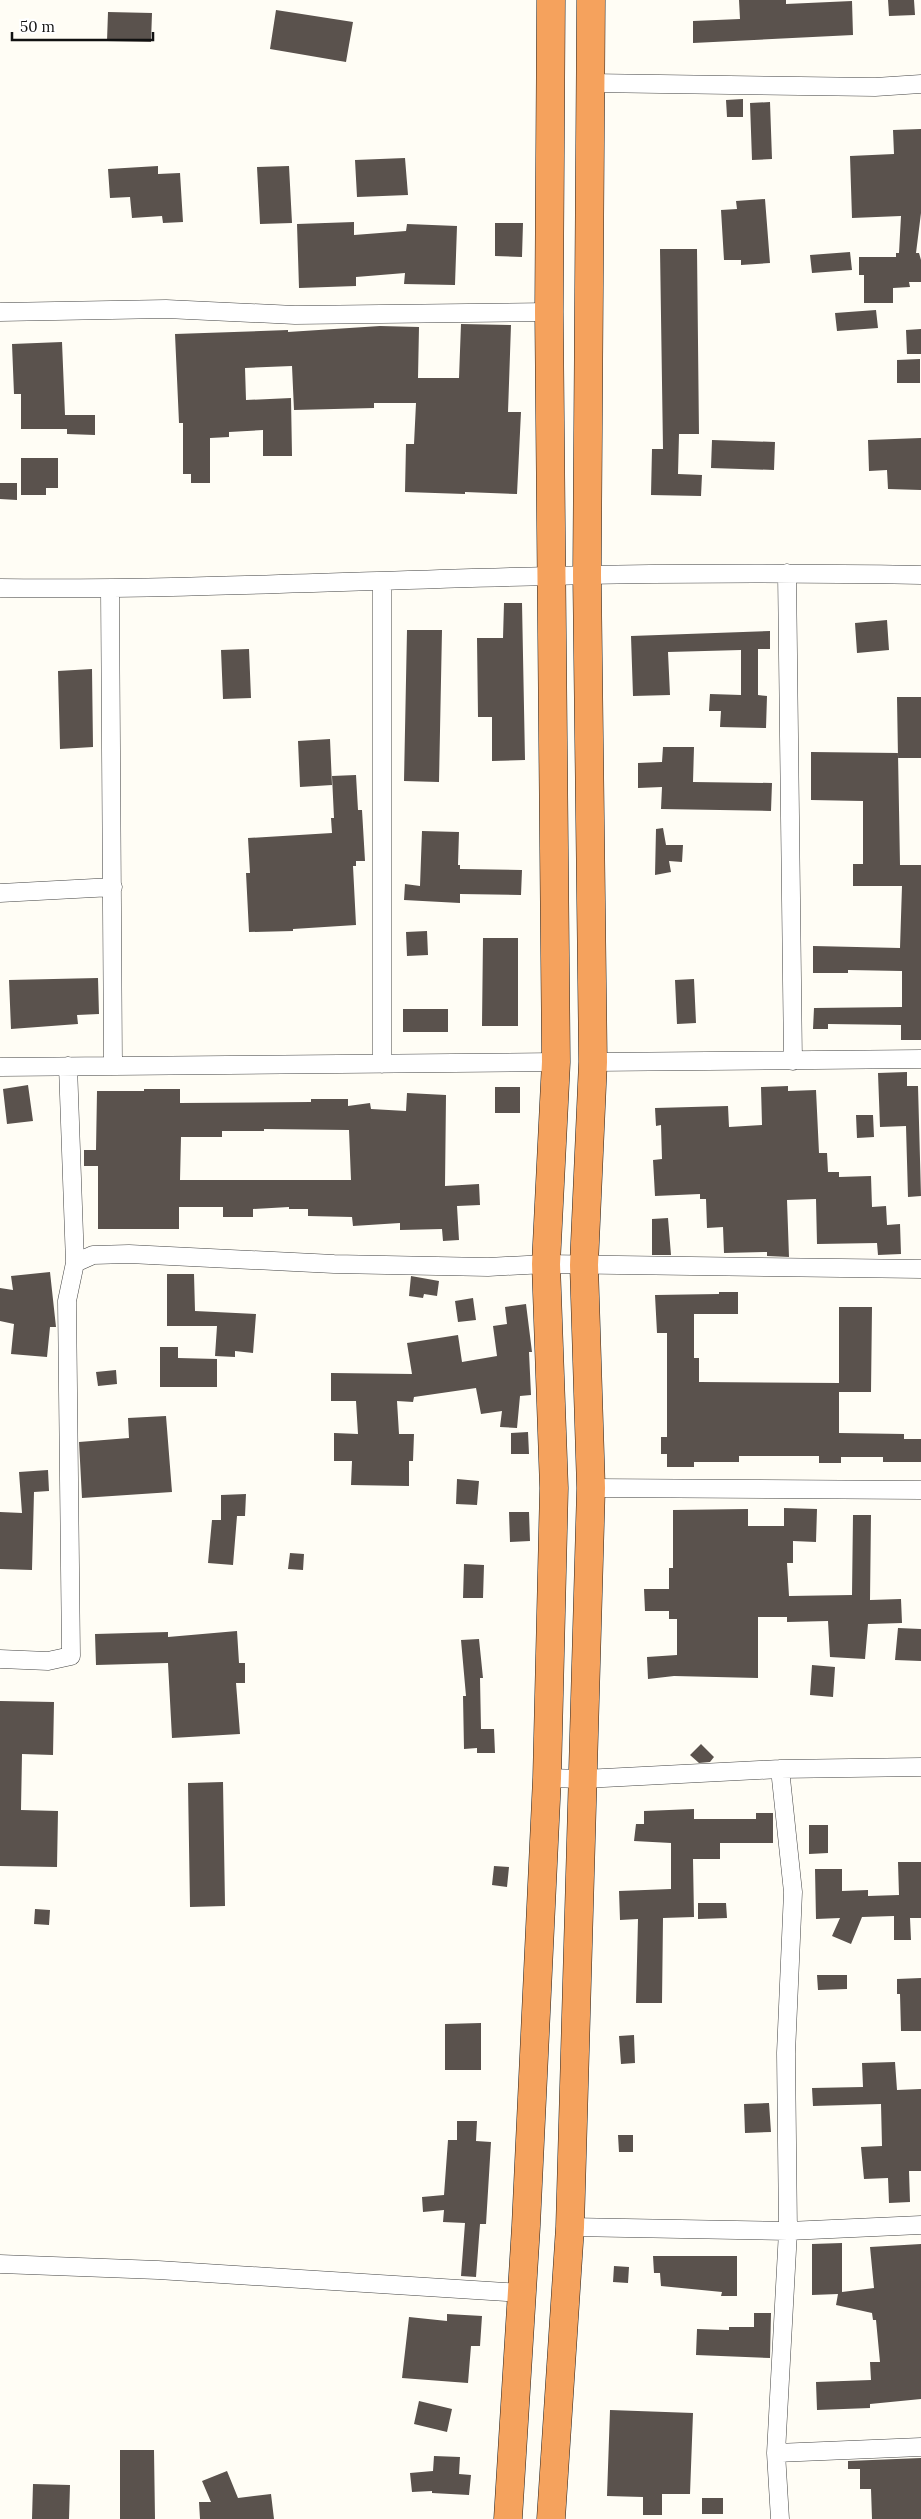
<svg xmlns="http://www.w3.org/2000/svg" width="921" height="2519" font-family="Lora,serif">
<rect width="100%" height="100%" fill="#fffdf5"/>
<!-- building -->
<path fill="#5a524d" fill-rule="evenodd" d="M739 0H786V4L852 1 853 35 693 43V21L740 19Z
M888 0H914L915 15 889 16Z
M276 10 353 22 346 62 270 49Z
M108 12 152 13 151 42 107 41Z
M743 99V117H727L726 100Z
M770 102 772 159 752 160 750 103Z
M921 129V213L916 253H919L921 260V282H909L910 287 893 288V303H864V275H859V257H896V253H899L901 216 852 218 850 156 894 154 893 130Z
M405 158 408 195 357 197 355 160Z
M158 166V174L180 173 183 222 163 223 162 216 132 218 130 197 110 198 108 169Z
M289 166 292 223 260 224 257 167Z
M765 199 770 263 741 265V260H724L721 210 737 209 736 201Z
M354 222V235L406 231 407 224 457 226 455 285 404 284 405 273 356 277V286L299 288 297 224Z
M495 223H523L522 257 495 256Z
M660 249H697L699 434H679L678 474 702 475 701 496 651 495 652 449H663Z
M850 252 852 270 812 273 810 255Z
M876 310 878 328 837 331 835 313Z
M461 324 511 325 508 412H521L517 494 465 492V494L405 492 406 444H414L416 403H374V408L294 410 292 366 245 368 246 400 291 398 292 456H263V430L229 432V437L210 438V483H191V474H183V423H179L175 334 288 330V332L380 326 419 327 418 378H459Z
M921 329V354H907L906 330Z
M62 342 65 415H95V435L67 434V429H21V394H14L12 344Z
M920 359V383H897V360Z
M921 438V490L888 489 887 470 869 471 868 440Z
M712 440 775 442 774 470 711 468Z
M21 458H58V488H46V495H21Z
M0 483H17V500L0 499Z
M504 603H522L525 760 492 761V717H478L477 638H503Z
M887 620 889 650 857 653 855 623Z
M407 630H442L439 782 404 781Z
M770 631V649H758V695L767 696 766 728 720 727 721 711H709L710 694 741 695V650L668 652 670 695 633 696 631 636Z
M249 649 251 698 223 699 221 650Z
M92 669 93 747 60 749 58 671Z
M897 697H921V758H898Z
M330 739 332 785 300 787 298 741Z
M663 747H694L693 782 772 783 771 811 661 809 662 787 638 788V763L662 762Z
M811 752 898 753 900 865H921V1040H901V1025L828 1024V1029H813L814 1008 902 1007V971L848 970V973H813V946L900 948 902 886H853V864H863V801L811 800Z
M356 775 358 810H362L365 861H356V866H353L356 925 293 929V931L249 932 246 873H250L248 838 332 833 331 818H334L332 776Z
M663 828 666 845H683L682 862 669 861 671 872 655 875 656 829Z
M422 831 459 832 458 865H460V869L522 870 521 895 460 894V903L404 900 405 884 420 886Z
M427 931 428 955 407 956 406 932Z
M483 938H518V1026H482Z
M98 978 99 1014 77 1015 78 1024 11 1029 9 980Z
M694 979 696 1023 677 1024 675 980Z
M403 1009H448V1032H403Z
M907 1072V1086H918L921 1196 908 1197 906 1126 880 1127 878 1073Z
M28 1085 33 1121 7 1124 3 1089Z
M788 1086V1091L816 1090 819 1153H827L828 1172H839V1177L871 1176 872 1207 886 1206 887 1225 900 1224 901 1254 878 1255 877 1243 817 1244 816 1199 787 1200 789 1257 767 1256V1252L724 1253 723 1227 707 1228 706 1199H700V1194L655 1196 653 1160 662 1159 661 1125 656 1126 655 1108 728 1106 729 1127 762 1125 761 1087Z
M495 1087H520V1113H495Z
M144 1089H180V1103L311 1102V1099H348V1106L370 1103 371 1109 406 1111 407 1093 446 1095 445 1186 479 1184 480 1205 457 1206 459 1240 443 1241 442 1229 400 1230V1223L353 1226 352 1217 308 1216V1209H289V1207L253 1209V1217H223V1207H179V1229H98V1166H84V1150H96L97 1091H144ZM264 1129 349 1130 351 1180H180L181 1137H222V1131H264Z
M856 1115H873L874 1137 857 1138Z
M668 1218 671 1255H652V1219Z
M50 1272 56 1327H50L47 1357 11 1354 14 1324 0 1321V1288L13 1290 11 1276Z
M167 1274H194L195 1311 256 1314 253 1353 235 1351V1357L215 1356 217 1326H167Z
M411 1276 439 1281 437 1296 424 1294 423 1298 409 1296Z
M719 1292H738V1314H694V1358H699V1382L839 1383V1307H872L871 1392H839V1433L904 1434V1439H921V1462H883V1457H841V1463H819V1456H739V1462H694V1467H667V1454H661V1437H667V1333H657L655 1295 719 1294Z
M473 1298 476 1320 458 1322 455 1301Z
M526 1304 532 1352H529L531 1395 520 1396 517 1428 500 1427 502 1411 481 1414 476 1388 414 1397 413 1402 397 1401 399 1434H414L413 1461H409V1486L351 1485 352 1461H334V1433L358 1434 356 1401H331V1373L412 1374 407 1343 458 1335 462 1362 497 1356 493 1326 507 1324 505 1307Z
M160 1347H178V1358L217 1359V1387H160Z
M116 1370 117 1384 98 1386 96 1372Z
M166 1416 172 1492 82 1498 79 1442 129 1438 128 1418Z
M528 1432 529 1454H511V1433Z
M48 1470 49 1491 34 1492 32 1570 0 1569V1512L22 1513 19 1472Z
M457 1479 479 1481 477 1505 456 1504Z
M246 1494 245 1516H237L233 1565 208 1563 212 1520H221V1495Z
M784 1508 817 1509 816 1542 793 1541V1563H787L789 1596 852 1595 853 1515H871L870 1600 901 1599 902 1623 868 1624 865 1659 830 1657 828 1621 787 1622V1617H758V1678L674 1676 648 1679 647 1657 677 1655V1619H669V1611H645L644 1589H669V1568H673V1510L748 1509V1526H784Z
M509 1512H529L530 1541 510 1542Z
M290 1553 304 1554 303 1570 288 1569Z
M464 1564 484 1565 483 1598H463Z
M898 1628 921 1629V1661L895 1660Z
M237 1631 239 1663H245V1683H236L240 1734 172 1738 168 1663 96 1665 95 1634 168 1632V1637Z
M479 1639 483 1678H480L481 1729H494L495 1753H477V1748L464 1749 463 1696H466L461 1640Z
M812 1665 835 1667 833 1697 810 1695Z
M0 1701 54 1702 53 1755 22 1754 21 1810 58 1811 57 1867 0 1866Z
M701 1744 714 1757 710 1762 699 1763 690 1755Z
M223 1782 225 1906 190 1907 188 1783Z
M694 1809V1819H756V1813H773V1843H720V1859H693L694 1917 663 1918 662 2003H636L638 1919 620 1920 619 1891 671 1889V1843L634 1841 636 1824H644V1811Z
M809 1825H828V1853L809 1854Z
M898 1862H921V1918H910L911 1940H894V1916L862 1917 851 1944 832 1936 840 1918 816 1919 815 1869H842V1891L868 1890V1896L899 1895Z
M494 1866 509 1867 507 1887 492 1885Z
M698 1903H726L727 1918 698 1919Z
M35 1909 50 1910 49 1925 34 1924Z
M817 1975H847V1989L818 1990Z
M921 1978V2031H901L900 1994H897V1979Z
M481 2023V2070H445V2024Z
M634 2035 635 2063 621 2064 619 2036Z
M895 2062 897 2090 921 2089V2171H909L910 2202 889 2203 888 2178 864 2179 861 2147 882 2146 881 2104 813 2106 812 2088 863 2087 862 2063Z
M769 2103 771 2132 745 2133 744 2104Z
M457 2121H477L476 2141 491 2142 486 2224H480L476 2277 461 2276 465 2223 443 2222 444 2210 423 2212 422 2197 444 2195 448 2140H457Z
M618 2135H633V2152H619Z
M842 2243V2292L874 2288 870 2247 921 2244V2399L870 2404V2408L817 2410 816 2382 871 2380 870 2362H880L876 2320H873L872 2313 836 2305 838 2294 812 2295V2244Z
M653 2256H737V2296H721L722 2292 661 2286 660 2273H654Z
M614 2266 629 2267 628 2283 613 2282Z
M754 2313H771L770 2358 696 2355 697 2329 729 2330V2327H754Z
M447 2314 482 2316 480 2346H471L468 2383 402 2378 409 2317 447 2321Z
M419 2401 452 2409 447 2432 414 2424Z
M610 2410 693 2413 690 2494H662V2515H643V2497L607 2496Z
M120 2450H154L155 2519H120Z
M434 2456 460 2457 459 2474 471 2475 469 2495 432 2493V2491L412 2492 410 2473 433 2471Z
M921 2458V2519H872L871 2489H860V2469H848V2461Z
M227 2471 238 2498 271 2494 274 2519H200L199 2502H211L202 2481Z
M33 2484 70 2485 69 2519H32Z
M702 2498H723V2514H702Z"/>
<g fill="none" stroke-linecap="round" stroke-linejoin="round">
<!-- street casing -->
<g stroke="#444" stroke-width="19">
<path id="street" d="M591 83 875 87 921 84
M0 312 166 309 295 315 549 312
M787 573 793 1061
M0 588C184 590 367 580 551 576 674 573 798 573 921 575
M110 589 113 1066
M0 893 113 887
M593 1062 921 1059
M382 1064V581
M0 1067 556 1062
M75 1263 93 1255 129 1254 334 1264 488 1267 546 1264 921 1269
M591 1488 921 1490
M0 1659 48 1661 71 1656 67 1301 75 1263 68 1066
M780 1769 793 1892 786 2053 788 2231 776 2453 780 2519
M547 1778 584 1779 780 1769 921 1767
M570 2227 788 2231 921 2225
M0 2264 158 2270 522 2293
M776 2453 921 2447"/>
</g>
<!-- highway casing -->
<g stroke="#222" stroke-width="29">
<path id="highway" d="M508 2519 526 2226 547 1778 554 1488 546 1264 556 1062 549 312 551 0
M551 2519 570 2227 591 1488 584 1265 593 1062 587 575 591 0"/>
</g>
<!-- street -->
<use href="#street" stroke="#fff" stroke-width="18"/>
<!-- highway -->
<use href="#highway" stroke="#f5a25d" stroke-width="28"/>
</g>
<!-- scale -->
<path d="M12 32v8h141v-8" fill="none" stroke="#111111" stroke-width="2.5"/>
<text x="20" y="32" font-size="15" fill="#111111" stroke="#ffffff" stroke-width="4" paint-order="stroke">50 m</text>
</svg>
